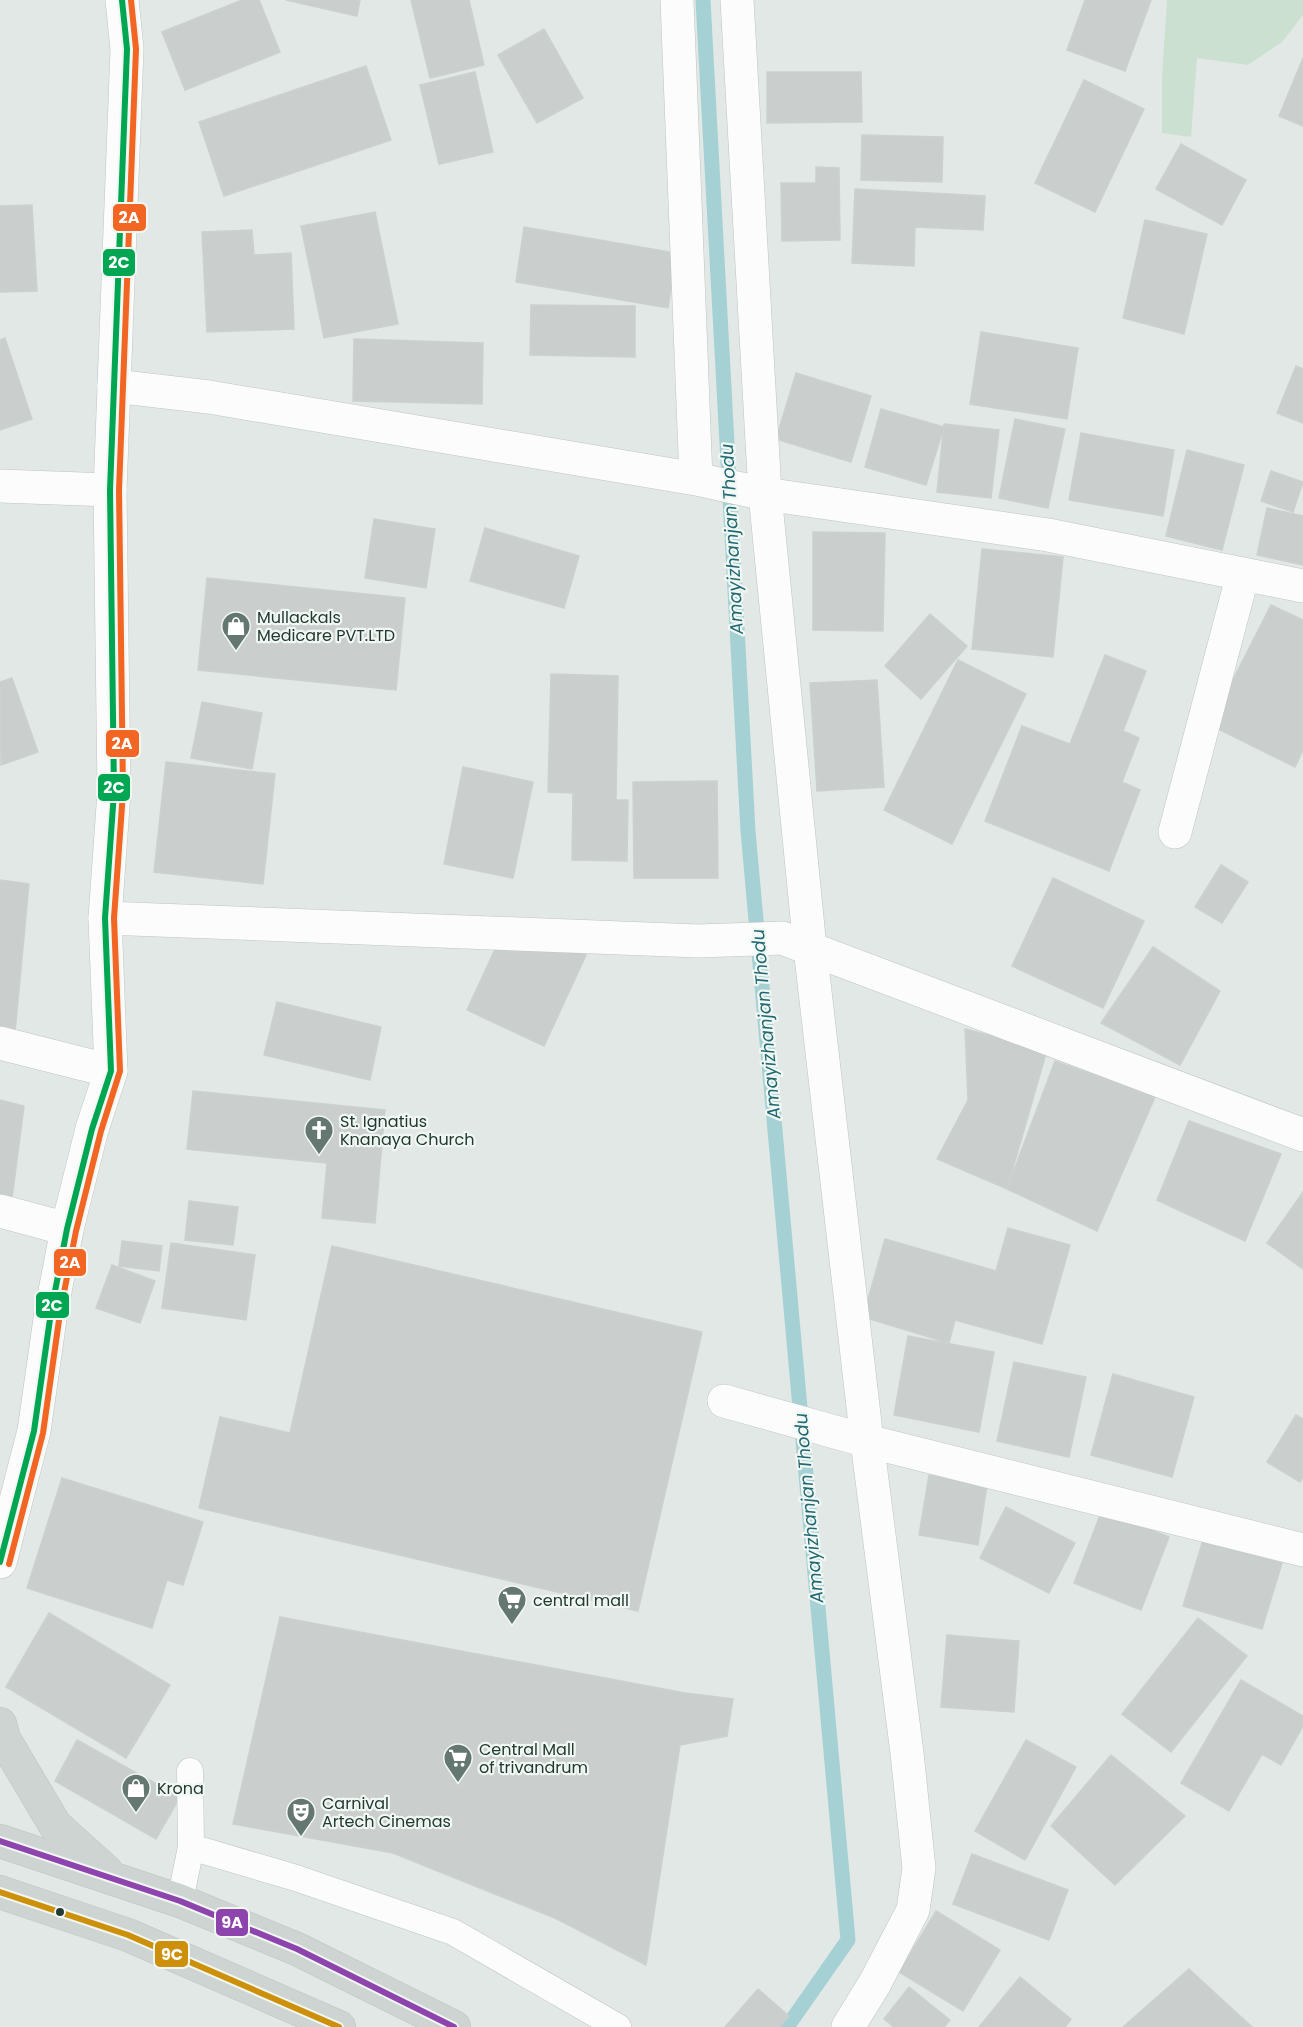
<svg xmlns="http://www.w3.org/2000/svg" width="1303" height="2027" font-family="Poppins,sans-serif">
<rect width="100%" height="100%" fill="#e2e8e5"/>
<!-- green -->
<path fill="#cce0d1" d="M1167 0H1303V15L1282 42 1248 65 1197 58 1191 137 1162 133V76Z"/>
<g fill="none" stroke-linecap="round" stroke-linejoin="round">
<!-- stream -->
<path stroke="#a5d1d4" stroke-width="15" d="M703 0 748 831 848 1940 787 2027"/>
</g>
<!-- building -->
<path fill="#cacfcd" stroke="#cbd1ce" stroke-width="1.5" d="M242 0H259L280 52 185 90 162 32Z
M286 0H360L357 16Z
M411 0H469L484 65 430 78Z
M1085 0H1151L1125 71 1067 50Z
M544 29 583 98 537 123 498 55Z
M1303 58V126L1279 116Z
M366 66 391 140 224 196 199 122Z
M475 72 493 152 439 164 420 85Z
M767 72H861L862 122 767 123Z
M1084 80 1144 109 1095 212 1035 183Z
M862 135 943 137 942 182 861 180Z
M1181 144 1246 180 1222 225 1156 189Z
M816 167 839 168 840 240 782 241 781 183H816Z
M855 189 985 196 983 230 915 227 914 266 852 263Z
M32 205 37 291 0 292V206Z
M375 212 398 324 324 338 301 226Z
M1145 220 1207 234 1184 334 1123 318Z
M524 227 676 253 668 308 516 282Z
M252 230 254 255 291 253 294 329 207 332 202 232Z
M531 305 635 306V357L530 355Z
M981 332 1078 348 1067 419 970 404Z
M5 338 32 419 0 430V340Z
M354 339 483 343 482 404 353 401Z
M1296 366 1303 369V423L1277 413Z
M796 373 871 396 851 462 776 439Z
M881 409 944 427 926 485 865 467Z
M1015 419 1065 429 1048 508 999 498Z
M944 424 999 430 991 498 937 492Z
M1081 433 1174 450 1163 516 1069 500Z
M1187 450 1244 465 1222 550 1166 536Z
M1271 471 1303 482 1293 512 1261 501Z
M1267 508 1303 516V565L1257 555Z
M374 519 435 529 426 588 365 578Z
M485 528 579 556 564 608 470 581Z
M813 532 885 533 883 631 813 630Z
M982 549 1063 557 1053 657 972 649Z
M207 578 405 598 396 690 198 670Z
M1271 605 1303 620V750L1295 767 1210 725Z
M930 614 967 646 921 699 885 666Z
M1105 655 1146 671 1123 731 1139 738 1122 782 1140 790 1109 871 985 821 1022 726 1070 744Z
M958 660 1026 694 952 844 884 810Z
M551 674 618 676 616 800H628L627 861 572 860 573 793 548 792Z
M12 678 38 752 1 765 0 682Z
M877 680 884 787 817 791 810 683Z
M202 702 262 713 252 769 191 758Z
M166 762 275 774 263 884 154 872Z
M463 767 533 782 513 878 444 864Z
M717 781 718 878H634L633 782Z
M1221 865 1248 882 1222 923 1195 907Z
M1053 878 1144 921 1103 1008 1012 966Z
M0 880 29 884 15 1032 0 1030Z
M509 919 586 955 544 1046 467 1010Z
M1153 947 1220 991 1180 1065 1101 1023Z
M277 1002 381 1027 370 1080 264 1055Z
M965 1029 1047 1050 1007 1189 937 1159 968 1100Z
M1055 1061 1155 1097 1097 1231 1007 1189Z
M193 1091 385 1110 375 1223 322 1218 327 1163 187 1149Z
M0 1100 24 1106 11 1206 0 1203Z
M1189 1121 1281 1154 1245 1241 1157 1200Z
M1303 1192V1269L1267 1243Z
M189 1201 238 1207 233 1245 185 1240Z
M1008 1228 1070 1245 1042 1344 955 1320 949 1343 863 1317 885 1239 996 1271Z
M122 1241 162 1246 159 1271 119 1266Z
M171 1243 255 1255 246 1320 162 1308Z
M332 1246 702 1332 638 1611 199 1508 220 1417 290 1433Z
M112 1265 155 1281 140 1323 96 1308Z
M908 1336 994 1352 979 1432 894 1415Z
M1014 1362 1086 1377 1069 1457 997 1441Z
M1113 1374 1194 1397 1172 1477 1091 1455Z
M1296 1415 1303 1419V1477L1300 1482 1267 1462Z
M929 1475 987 1485 978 1545 919 1535Z
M62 1478 203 1522 183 1585 167 1580 152 1628 27 1588Z
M1006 1507 1075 1543 1049 1593 980 1558Z
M1102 1510 1169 1537 1141 1610 1074 1583Z
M1203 1540 1282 1563 1262 1629 1183 1606Z
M49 1613 170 1685 126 1758 6 1687Z
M280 1617 685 1693 733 1699 727 1736 680 1745 646 1965 557 1919 393 1853 233 1824Z
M1198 1618 1247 1656 1171 1752 1122 1714Z
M947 1635 1019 1641 1014 1712 941 1707Z
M1241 1680 1303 1716V1726L1281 1765 1262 1754 1229 1811 1181 1783Z
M77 1740 180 1797 156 1839 55 1781Z
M1026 1740 1076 1767 1025 1860 975 1831Z
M1111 1755 1185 1816 1115 1885 1051 1826Z
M972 1854 1068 1890 1049 1940 953 1904Z
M936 1911 1000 1950 963 2011 899 1972Z
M1189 1969 1252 2027H1123Z
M1020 1977 1071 2019 1065 2027H979Z
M909 1987 950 2020 944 2027H894L884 2019Z
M758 1989 789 2016 779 2027H725Z"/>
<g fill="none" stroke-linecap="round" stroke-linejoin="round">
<!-- lane casing -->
<g stroke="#bfc5c2" stroke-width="27">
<path id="lane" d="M191 1847 296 1878 453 1932 618 2027
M180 1901 191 1847 190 1771"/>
</g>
<!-- street casing -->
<g stroke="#bfc5c2" stroke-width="34">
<path id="street" d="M677 0 696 479
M737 0 765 494 810 948 867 1441 907 1753 919 1868 913 1910 875 1983 848 2027
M114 386 209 397 696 479 765 494 1048 535 1303 586
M0 486 110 490
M1175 832 1243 574
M105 918 698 941 782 938 1303 1135
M0 1043 111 1071
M0 1211 67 1229
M724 1401 867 1441 1303 1550"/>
</g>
<!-- secondary casing -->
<g stroke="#bfc5c2" stroke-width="34">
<path id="secondary" d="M0 1562 34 1431 51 1312 67 1229 92 1129 111 1071 105 918 114 792 110 490 127 49 122 0"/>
</g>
<!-- primary casing -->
<g stroke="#bcc4c1" stroke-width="34">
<path id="primary" d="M0 1724 4 1739 55 1825 106 1871
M0 1841 180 1901 297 1949 454 2027
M0 1892 128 1935 339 2027"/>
</g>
<!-- lane -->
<use href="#lane" stroke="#fbfcfb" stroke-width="26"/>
<!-- street -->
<use href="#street" stroke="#fbfcfb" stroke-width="33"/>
<!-- secondary -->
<use href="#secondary" stroke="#fbfcfb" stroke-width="33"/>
<!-- primary -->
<use href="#primary" stroke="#cdd4d1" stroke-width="33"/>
<!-- bus-1 casing -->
<g stroke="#f1f7f3" stroke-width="10">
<path id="bus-1" d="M0 1562 34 1431 51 1312 67 1229 92 1129 111 1071 105 918 114 792 110 490 127 49 122 0"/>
</g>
<!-- bus-2 casing -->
<g stroke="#f1f7f3" stroke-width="10">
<path id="bus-2" d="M9 1564 43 1433 60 1313 76 1231 101 1131 120 1071 114 918 123 792 119 490 136 49 131 0"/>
</g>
<!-- bus-3 casing -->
<g stroke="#f1f7f3" stroke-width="10">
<path id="bus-3" d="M0 1841 180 1901 297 1949 454 2027"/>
</g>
<!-- bus-4 casing -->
<g stroke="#f1f7f3" stroke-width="10">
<path id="bus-4" d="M0 1892 128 1935 339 2027"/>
</g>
<!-- bus-1 -->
<use href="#bus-1" stroke="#00a651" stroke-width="6"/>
<!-- bus-2 -->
<use href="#bus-2" stroke="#f26522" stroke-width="6"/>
<!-- bus-3 -->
<use href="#bus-3" stroke="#8e44ad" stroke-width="6"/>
<!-- bus-4 -->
<use href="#bus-4" stroke="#cc900a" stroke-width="6"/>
</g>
<!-- icons -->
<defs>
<g id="shop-pin" transform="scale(1.5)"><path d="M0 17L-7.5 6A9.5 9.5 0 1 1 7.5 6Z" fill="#657771" stroke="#f1f7f3"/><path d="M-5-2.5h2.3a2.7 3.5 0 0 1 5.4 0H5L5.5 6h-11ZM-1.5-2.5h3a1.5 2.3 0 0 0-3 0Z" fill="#fff"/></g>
<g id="church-pin" transform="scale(1.5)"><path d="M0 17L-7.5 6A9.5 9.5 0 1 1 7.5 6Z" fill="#657771" stroke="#f1f7f3"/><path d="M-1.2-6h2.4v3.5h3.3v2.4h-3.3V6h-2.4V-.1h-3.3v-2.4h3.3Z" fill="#fff"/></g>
<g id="supermarket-pin" transform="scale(1.5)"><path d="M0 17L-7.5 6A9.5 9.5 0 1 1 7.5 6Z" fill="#657771" stroke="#f1f7f3"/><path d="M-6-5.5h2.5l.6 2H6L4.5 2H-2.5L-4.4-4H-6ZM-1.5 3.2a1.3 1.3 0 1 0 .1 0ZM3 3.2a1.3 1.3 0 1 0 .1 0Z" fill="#fff"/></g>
<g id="theatre-pin" transform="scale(1.5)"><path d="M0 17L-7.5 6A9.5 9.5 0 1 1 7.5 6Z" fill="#657771" stroke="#f1f7f3"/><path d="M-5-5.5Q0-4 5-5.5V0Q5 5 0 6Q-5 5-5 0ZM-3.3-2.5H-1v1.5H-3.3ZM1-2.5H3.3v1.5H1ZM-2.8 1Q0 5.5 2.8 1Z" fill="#fff"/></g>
</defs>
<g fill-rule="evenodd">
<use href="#shop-pin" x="236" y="626"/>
<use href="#church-pin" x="319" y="1130"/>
<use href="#supermarket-pin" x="512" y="1600"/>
<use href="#supermarket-pin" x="458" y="1758"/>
<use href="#shop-pin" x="136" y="1788"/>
<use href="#theatre-pin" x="301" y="1812"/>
</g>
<!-- markers -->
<circle fill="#223a32" stroke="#f1f7f3" stroke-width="2" cx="60" cy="1912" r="5"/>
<g text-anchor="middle" stroke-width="4.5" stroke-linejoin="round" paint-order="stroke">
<!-- poi labels -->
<g font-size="16" fill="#223a32" stroke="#f1f7f3" text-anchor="start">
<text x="257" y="623">Mullackals<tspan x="257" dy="18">Medicare PVT.LTD</tspan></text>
<text x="340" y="1127">St. Ignatius<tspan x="340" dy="18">Knanaya Church</tspan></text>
<text x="533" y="1606">central mall</text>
<text x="479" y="1755">Central Mall<tspan x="479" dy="18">of trivandrum</tspan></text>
<text x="157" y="1794">Krona</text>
<text x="322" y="1809">Carnival<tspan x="322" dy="18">Artech Cinemas</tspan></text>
</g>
<!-- water labels -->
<g font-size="18" font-style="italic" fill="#206972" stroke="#f1f7f3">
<text transform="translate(732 539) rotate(-93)" y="6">Amayizhanjan Thodu</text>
<text transform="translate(766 1024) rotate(-95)" y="6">Amayizhanjan Thodu</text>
<text transform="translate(809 1508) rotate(-95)" y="6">Amayizhanjan Thodu</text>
</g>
</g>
<g stroke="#f1f7f3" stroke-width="2">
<rect x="112" y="203" width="35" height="29" rx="6" fill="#f26522"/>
<rect x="102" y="248" width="34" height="29" rx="6" fill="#00a651"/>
<rect x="105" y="729" width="35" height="29" rx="6" fill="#f26522"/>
<rect x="97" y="773" width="34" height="29" rx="6" fill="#00a651"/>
<rect x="53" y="1248" width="34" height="29" rx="6" fill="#f26522"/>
<rect x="35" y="1291" width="35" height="28" rx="6" fill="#00a651"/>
<rect x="215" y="1908" width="34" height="29" rx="6" fill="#8e44ad"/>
<rect x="154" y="1940" width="35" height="28" rx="6" fill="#cc900a"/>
</g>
<g font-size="16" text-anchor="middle" font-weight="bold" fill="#fff">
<text x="129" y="223">2A</text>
<text x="119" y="268">2C</text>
<text x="122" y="749">2A</text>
<text x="114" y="793">2C</text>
<text x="70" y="1268">2A</text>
<text x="52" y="1311">2C</text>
<text x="232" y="1928">9A</text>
<text x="172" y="1960">9C</text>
</g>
</svg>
